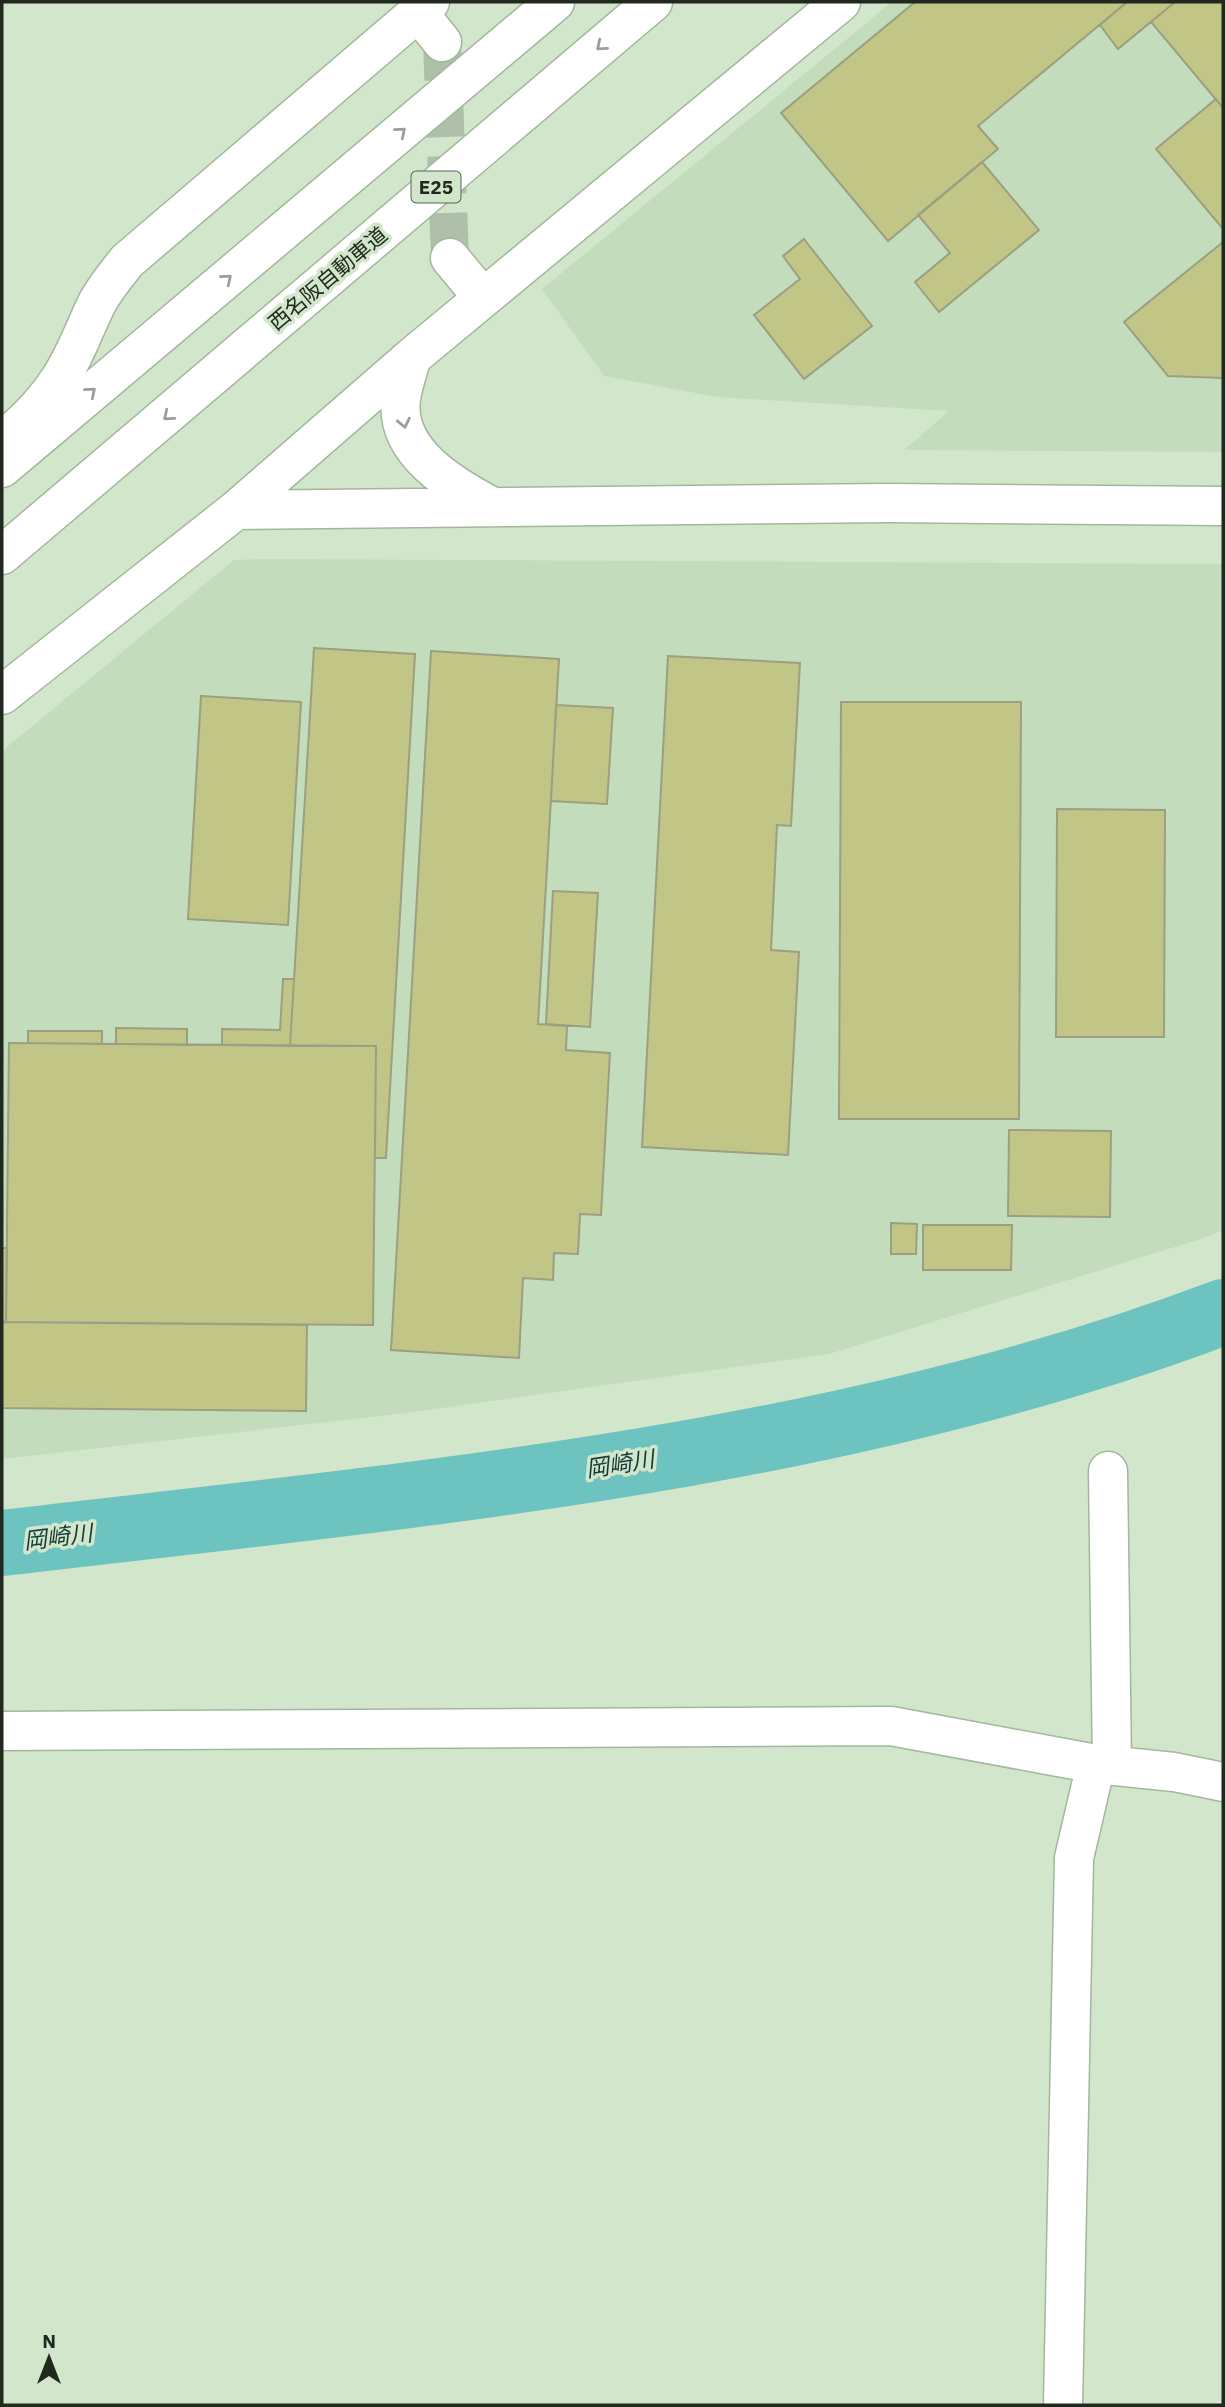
<svg xmlns="http://www.w3.org/2000/svg" width="1225" height="2407" font-family="'IBM Plex Sans','Noto Sans JP',sans-serif">
<rect width="100%" height="100%" fill="#d1e6cb"/>
<!-- built -->
<path fill="#c3ddbc" d="M892 2H1223V452L904 450 949 411 717 397 604 376 542 289Z
M260 559 1223 564V1230L1204 1238 829 1354 398 1414 2 1459V751L234 560Z"/>
<g fill="none" stroke-linecap="round" stroke-linejoin="round">
<!-- river -->
<path stroke="#6dc3bf" stroke-width="66" d="M2 1543C411 1495 835 1459 1223 1312"/>
</g>
<!-- building -->
<path fill="#c1c687" stroke="#9c9f81" stroke-width="2" d="M915 2H1127L978 126 998 149 888 241 781 113Z
M1127 2H1175L1118 49 1100 25Z
M1175 2H1223V108L1151 22Z
M1216 99 1223 108V229L1156 149Z
M982 162 1039 230 939 312 915 282 950 253 918 215Z
M804 239 872 326 804 379 754 315 800 279 783 256Z
M1223 242V378L1168 376 1124 322Z
M314 648 415 654 386 1158H375L376 1046H290Z
M431 651 559 659 538 1024 567 1026 566 1050 610 1053 601 1215 580 1214 578 1254 554 1253 553 1280 523 1278 519 1358 391 1350Z
M668 656 800 663 791 826 777 825 771 950 799 952 788 1155 642 1147Z
M201 696 301 702 288 925 188 919Z
M841 702H1021L1019 1119H839Z
M556 705 613 708 607 804 551 801Z
M1057 809 1165 810 1164 1037H1056Z
M553 891 598 893 590 1027 546 1024Z
M283 979H294L290 1046 222 1045V1029L280 1030Z
M116 1028 187 1029V1045L116 1044Z
M28 1031H102V1044L28 1043Z
M9 1043 376 1046 373 1325 6 1322Z
M1009 1130 1111 1131 1110 1217 1008 1216Z
M891 1223 917 1224 916 1254H891Z
M923 1225H1012L1011 1270H923Z
M2 1248H7L6 1322H2Z
M2 1322 307 1325 306 1411 2 1408Z"/>
<g fill="none" stroke-linecap="round" stroke-linejoin="round">
<!-- minor-tunnel -->
<path stroke="#aec0a9" stroke-width="38" stroke-dasharray="38 19" stroke-linecap="butt" d="M442 42 450 258"/>
<!-- minor casing -->
<g stroke="#a3b79d" stroke-width="41">
<path id="minor" d="M418 12 442 42
M450 258 483 298
M412 357C408 370 403 385 401 399 394 452 453 486 493 507
M2 442C22 424 42 406 57 383 74 359 83 332 96 305 104 289 116 275 127 261L430 2
M236 510 888 503 1223 506
M2 695 236 510 412 357 841 2
M1108 1471 1112 1765
M2 1731 891 1726 1096 1764 1174 1772 1223 1782
M1063 2405 1074 1858 1096 1764"/>
</g>
<!-- highway casing -->
<g stroke="#a3b79d" stroke-width="41">
<path id="highway" d="M2 468 555 2
M2 555 653 2"/>
</g>
<!-- minor -->
<use href="#minor" stroke="#fff" stroke-width="38"/>
<!-- highway -->
<use href="#highway" stroke="#fff" stroke-width="38"/>
</g>
<!-- one-way arrows -->
<defs><path id="oneway-chevron" d="M-2-3.5L2.5 0L-2 3.5" fill="none" stroke-width="1.6" stroke-linecap="round" stroke-linejoin="round" transform="scale(1.75)"/></defs>
<g stroke="#9b9f9a">
<use href="#oneway-chevron" transform="translate(601 46) rotate(140)"/>
<use href="#oneway-chevron" transform="translate(401 132) rotate(-40)"/>
<use href="#oneway-chevron" transform="translate(227 279) rotate(-40)"/>
<use href="#oneway-chevron" transform="translate(91 392) rotate(-40)"/>
<use href="#oneway-chevron" transform="translate(168 416) rotate(140)"/>
<use href="#oneway-chevron" transform="translate(404 423) rotate(78)"/>
</g>
<g text-anchor="middle" stroke-width="7" stroke-linejoin="round" paint-order="stroke">
<!-- shield labels -->
<rect fill="#d1e6cb" stroke="#566253" stroke-width="2" x="411.5" y="171.5" width="49" height="31" rx="5"/>
<g font-size="19" font-weight="bold" fill="#21291f">
<text x="436" y="194">E25</text>
</g>
<!-- street labels -->
<g font-size="21" fill="#21291f" stroke="#d1e6cb">
<text transform="translate(328 279) rotate(-40)" y="7">西名阪自動車道</text>
</g>
<!-- water labels -->
<g font-size="23" font-style="italic" fill="#123b3a" stroke="#d1e6cb">
<text transform="translate(620 1464) rotate(-9)" y="8">岡崎川</text>
<text transform="translate(58 1537) rotate(-7)" y="8">岡崎川</text>
</g>
</g>
<!-- border -->
<rect width="1225" height="2407" fill="none" stroke="#21291f" stroke-width="7"/>
<!-- north arrow -->
<g transform="translate(49 2358)" stroke="#d1e6cb" stroke-width="5" paint-order="stroke">
<path d="M0-5L12 26L0 18L-12 26Z" fill="#21291f"/>
<text y="-10" font-size="19" font-weight="bold" text-anchor="middle" fill="#21291f">N</text>
</g>
</svg>
